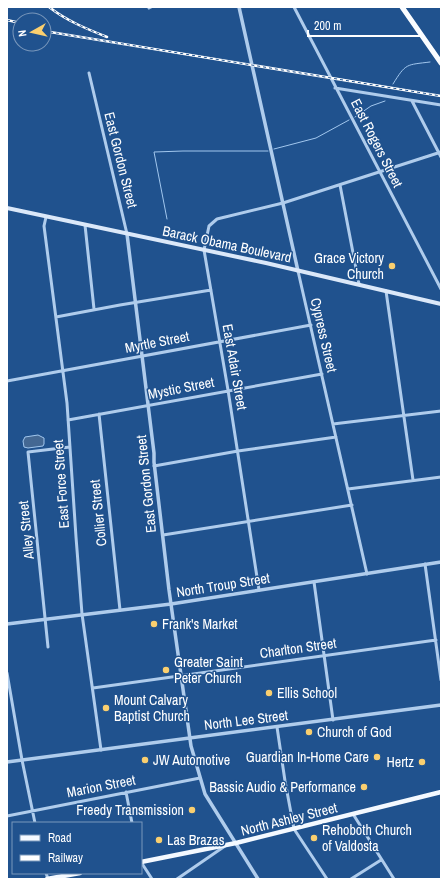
<svg xmlns="http://www.w3.org/2000/svg" width="448" height="886" font-family="'Archivo Narrow',sans-serif">
<rect width="100%" height="100%" fill="#20528e"/>
<!-- water -->
<path fill="#446893" stroke="#a2c7ee" d="M38 435 44 438V444L43 446 28 448 24 447 23 441 25 437Z"/>
<g fill="none" stroke-linecap="round" stroke-linejoin="round">
<!-- stream -->
<path stroke="#a2c7ee" stroke-width="1" d="M393 84C406 63 406 65 430 62
M355 117 371 106 385 101
M274 149 316 138 349 120
M167 219 154 152 183 151H268"/>
<!-- minor -->
<path stroke="#afccec" stroke-width="3" d="M294 7 441 289
M149 8 151 7
M89 73 127 234
M335 88 441 105
M412 101 441 157
M340 185 359 284
M46 217 44 226 67 403 76 537 82 614 101 750
M85 225 94 309
M298 271 367 574
M386 291 413 480
M56 317 120 305 211 290
M7 381 311 325
M99 414 120 610
M68 420 322 374
M333 424 441 411
M154 466 238 451 336 437
M348 489 441 477
M163 535 352 505
M425 564 441 680
M314 582 333 720
M259 590 228 390 204 250 209 226 217 219 283 203 441 152
M48 647 28 452 70 447
M7 673 22 760 35 823
M93 688 436 640
M277 727 285 781 294 829 327 879
M126 792 132 823
M353 814 394 879
M7 816 200 778
M141 862 152 879
M46 873 48 879
M177 879 225 846
M351 879 381 860"/>
<!-- tertiary -->
<path stroke="#afccec" stroke-width="3.5" d="M239 7 298 271
M127 234 154 453V462L169 590 191 746 205 794 258 879
M7 624 171 604 441 562
M7 762 441 705"/>
<!-- secondary -->
<path stroke="#dbe8f9" stroke-width="4" d="M7 208 266 263 441 304"/>
<!-- primary -->
<path stroke="#f4f9ff" stroke-width="4.5" d="M141 862 236 843 441 792
M47 879 80 873"/>
<!-- trunk -->
<path stroke="#fafcff" stroke-width="5" d="M402 7 441 63"/>
<!-- rail casing -->
<g stroke="#fff" stroke-width="2.5">
<path id="rail" d="M49 7C67 21 87 29 107 37
M7 20 20 23
M44 31 441 96"/>
</g>
<!-- rail -->
<use href="#rail" stroke="#20528e" stroke-width="1" stroke-dasharray="3" stroke-linecap="butt"/>
</g>
<!-- markers -->
<g fill="#facf6f" stroke="#20528e" stroke-width="1.5">
<circle cx="392" cy="266" r="4"/>
<circle cx="154" cy="624" r="4"/>
<circle cx="166" cy="670" r="4"/>
<circle cx="269" cy="693" r="4"/>
<circle cx="106" cy="708" r="4"/>
<circle cx="309" cy="732" r="4"/>
<circle cx="377" cy="757" r="4"/>
<circle cx="145" cy="760" r="4"/>
<circle cx="422" cy="762" r="4"/>
<circle cx="364" cy="787" r="4"/>
<circle cx="192" cy="810" r="4"/>
<circle cx="314" cy="838" r="4"/>
<circle cx="159" cy="840" r="4"/>
</g>
<g text-anchor="middle" stroke-width="3" stroke-linejoin="round" paint-order="stroke">
<!-- street labels -->
<g font-size="14" fill="#fff" stroke="#20528e">
<text transform="translate(377 143) rotate(63)" y="5">East Rogers Street</text>
<text transform="translate(121 160) rotate(76)" y="5">East Gordon Street</text>
<text transform="translate(227 244) rotate(12)" y="5">Barack Obama Boulevard</text>
<text transform="translate(324 335) rotate(77)" y="5">Cypress Street</text>
<text transform="translate(157 342) rotate(-11)" y="5">Myrtle Street</text>
<text transform="translate(235 367) rotate(80)" y="5">East Adair Street</text>
<text transform="translate(181 388) rotate(-11)" y="5">Mystic Street</text>
<text transform="translate(61 484) rotate(-94)" y="5">East Force Street</text>
<text transform="translate(146 484) rotate(-96)" y="5">East Gordon Street</text>
<text transform="translate(98 513) rotate(-96)" y="5">Collier Street</text>
<text transform="translate(26 530) rotate(-96)" y="5">Alley Street</text>
<text transform="translate(223 585) rotate(-9)" y="5">North Troup Street</text>
<text transform="translate(298 648) rotate(-8)" y="5">Charlton Street</text>
<text transform="translate(246 720) rotate(-7)" y="5">North Lee Street</text>
<text transform="translate(101 786) rotate(-11)" y="5">Marion Street</text>
<text transform="translate(289 819) rotate(-14)" y="5">North Ashley Street</text>
</g>
<!-- poi labels -->
<g font-size="14" fill="#fff" stroke="#20528e" text-anchor="start">
<text x="384" y="263" text-anchor="end">Grace Victory<tspan x="384" dy="16">Church</tspan></text>
<text x="162" y="629">Frank's Market</text>
<text x="174" y="667">Greater Saint<tspan x="174" dy="16">Peter Church</tspan></text>
<text x="277" y="698">Ellis School</text>
<text x="114" y="705">Mount Calvary<tspan x="114" dy="16">Baptist Church</tspan></text>
<text x="317" y="737">Church of God</text>
<text x="369" y="762" text-anchor="end">Guardian In-Home Care</text>
<text x="153" y="765">JW Automotive</text>
<text x="414" y="767" text-anchor="end">Hertz</text>
<text x="356" y="792" text-anchor="end">Bassic Audio &amp; Performance</text>
<text x="184" y="815" text-anchor="end">Freedy Transmission</text>
<text x="322" y="835">Rehoboth Church<tspan x="322" dy="16">of Valdosta</tspan></text>
<text x="167" y="845">Las Brazas</text>
</g>
</g>
<!-- border -->
<rect width="448" height="886" fill="none" stroke="#ffffff" stroke-width="16"/>
<!-- legend -->
<rect x="12" y="822" width="130" height="52" fill="#20528e" stroke="#7997bb"/>
<rect x="20" y="835" width="20" height="6" fill="#f4f9ff" stroke="#7997bb"/>
<text x="48" y="842" font-size="12" fill="#ffffff">Road</text>
<rect x="20" y="855" width="20" height="6" fill="#ffffff" stroke="#7997bb"/>
<text x="48" y="862" font-size="12" fill="#ffffff">Railway</text>
<!-- north arrow -->
<g transform="translate(32 32) rotate(262)"><circle r="19" fill="#20528e" stroke="#7997bb"/>
<path d="M0-3L7 15L0 10L-7 15Z" fill="#facf6f"/>
<text y="-6" font-size="11" font-weight="bold" text-anchor="middle" fill="#ffffff">N</text>
</g>
<!-- scale -->
<path d="M308 30v6h112v-6" fill="none" stroke="#ffffff" stroke-width="2"/>
<text x="314" y="30" font-size="12" fill="#ffffff" stroke="#20528e" stroke-width="3" paint-order="stroke">200 m</text>
</svg>
